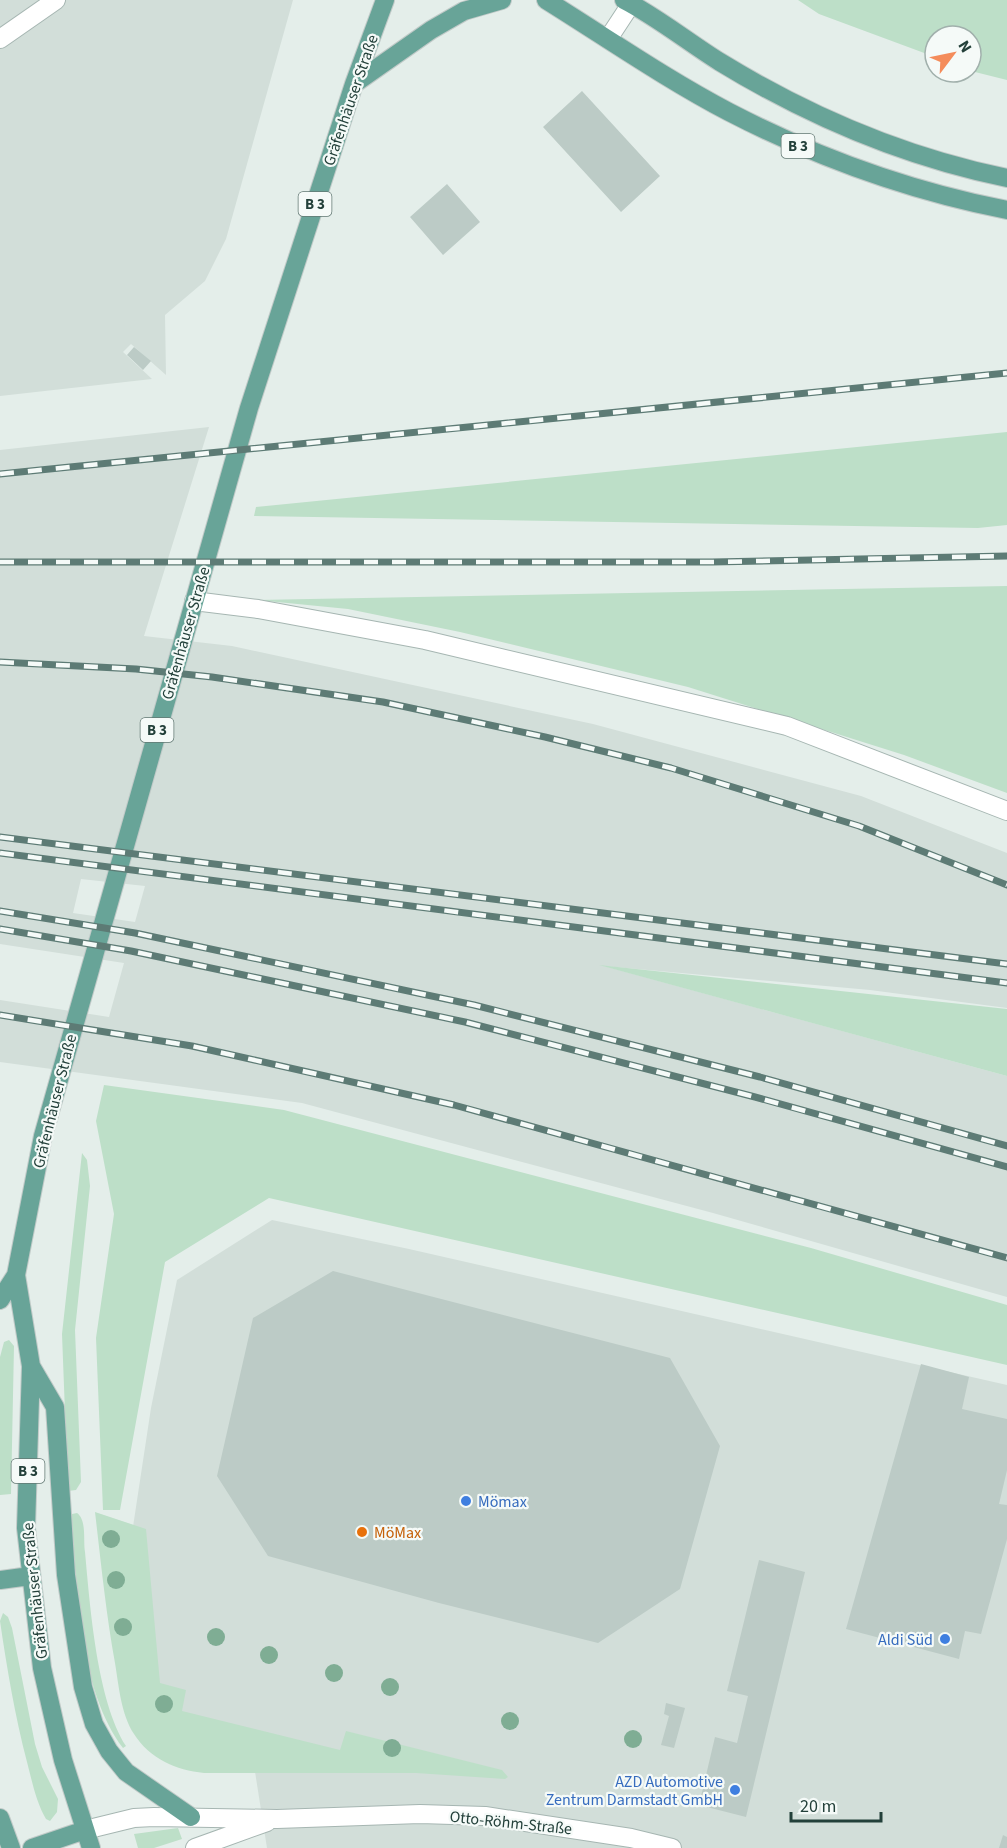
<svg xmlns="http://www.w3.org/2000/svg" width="1007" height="1848" font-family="'Source Sans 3',sans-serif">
<rect width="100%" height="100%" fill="#e4eeea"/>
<!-- built -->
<path fill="#d2ded9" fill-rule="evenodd" d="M0 0H293L226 239 205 281 165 315 166 375 131 344 123 352 152 379 0 396Z
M209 427 144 636 232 646 593 724 861 796 1007 853V1008L870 990 604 966 1007 1076V1297L713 1213 302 1103 0 1062V1000L109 1017 124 963 0 944V450ZM81 879 145 886 135 922 73 913Z
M272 1220 409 1249 1007 1385V1848H267L253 1759 156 1724 131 1540 151 1408 177 1280Z"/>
<!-- green -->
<path fill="#bddfc8" d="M798 0H1007V80L971 71V36H935V57L819 14Z
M1007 432V525L978 528 254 516 256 507Z
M1007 586V793L904 755 688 687 460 632 348 609 257 600Z
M599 965 1007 1009V1076Z
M104 1085 284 1110 811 1248 1007 1305V1365L269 1198 165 1262 120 1510H103L96 1338 114 1214 96 1121Z
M82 1153 87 1160 90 1186 75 1330 81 1482 76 1490 68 1491 62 1334Z
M9 1340 14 1346 11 1494 0 1495V1357L4 1342Z
M95 1512 146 1529 160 1683 186 1690 182 1711 340 1750 346 1731 502 1770 508 1777 505 1779 416 1773H204C176 1770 150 1759 134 1734 121 1714 119 1687 115 1663 106 1613 101 1563 95 1512Z
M77 1513C87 1520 83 1541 85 1552 90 1606 97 1701 126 1746L123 1748C79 1689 77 1590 70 1518L72 1514Z
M3 1613 8 1617 12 1628 35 1744 42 1767 58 1799 57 1812 50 1821 46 1819C36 1802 32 1781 27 1762 15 1716 7 1669 0 1621Z
M178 1828 182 1839 154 1848H138L134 1834Z"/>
<!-- building -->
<path fill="#bccbc6" d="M582 91 660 176 621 212 543 127Z
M447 184 480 222 443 255 410 217Z
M134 347 151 361 143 370 127 355Z
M333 1271 670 1358 720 1446 680 1589 598 1643 439 1603 268 1556 217 1476 253 1318Z
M921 1364 969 1377 962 1409 1007 1419V1470L999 1504 1007 1505V1539L981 1634 965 1631 959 1659 846 1629Z
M759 1560 805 1572 746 1817 699 1805 715 1737 737 1743 748 1696 727 1691Z
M666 1703 685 1708 674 1748 661 1745 669 1716 664 1714Z
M1003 1835 1007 1837V1848H999Z"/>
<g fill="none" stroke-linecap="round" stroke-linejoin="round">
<!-- minor casing -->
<g stroke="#a6b6b2" stroke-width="20">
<path id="minor" d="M0 39 56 0
M608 39 631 4
M194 601 258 609 425 640 787 726 1007 811
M85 1830 134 1818 154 1817 277 1819 420 1814 485 1816 631 1838 672 1848
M195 1848 267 1822"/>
</g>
<!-- major casing -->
<g stroke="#c1cac8" stroke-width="20">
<path id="major" d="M546 0C607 38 666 79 729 112 816 157 910 191 1007 210
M624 0C657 17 688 42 720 62 810 117 904 157 1007 178
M354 84 431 30 464 11 502 0
M0 1300 16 1275
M31 1366 55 1407 66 1575 83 1687 94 1724 109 1751 126 1772 191 1817
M0 1580 30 1576
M0 1818 11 1848
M32 1848 85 1830
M91 1848 63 1760 42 1668 26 1528 31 1366 16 1275 43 1136 249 408 354 84 385 0"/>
</g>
<!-- minor -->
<use href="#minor" stroke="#fff" stroke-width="18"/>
<!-- major -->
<use href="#major" stroke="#68a498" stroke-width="18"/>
<!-- rail casing -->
<g stroke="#5d7b75" stroke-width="7">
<path id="rail" d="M0 474 1007 373
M0 562H712L1007 556
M0 662 136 669 212 677 383 702 545 737 671 768 859 826 1007 885
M0 837 1007 964
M0 853 1007 983
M0 911 135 933 474 1005 760 1077 1007 1146
M0 929 131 951 465 1022 755 1097 1007 1167
M0 1015 192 1046 454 1105 1007 1258"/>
</g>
<!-- rail -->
<use href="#rail" stroke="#f5faf8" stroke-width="4.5" stroke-dasharray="14" stroke-linecap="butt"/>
</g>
<!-- trees -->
<g fill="#7fad94">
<circle cx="111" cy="1539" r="9"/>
<circle cx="116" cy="1580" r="9"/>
<circle cx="123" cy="1627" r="9"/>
<circle cx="216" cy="1637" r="9"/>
<circle cx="269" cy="1655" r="9"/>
<circle cx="334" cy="1673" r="9"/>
<circle cx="390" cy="1687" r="9"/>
<circle cx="164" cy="1704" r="9"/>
<circle cx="510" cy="1721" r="9"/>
<circle cx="633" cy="1739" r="9"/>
<circle cx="392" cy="1748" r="9"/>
</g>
<!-- markers -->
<g fill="#3f7fe0" stroke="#f5faf8" stroke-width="2">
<circle cx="466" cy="1501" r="6"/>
<circle cx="945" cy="1639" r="6"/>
<circle cx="735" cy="1790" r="6"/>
</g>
<circle fill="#e8710a" stroke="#f5faf8" stroke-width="2" cx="362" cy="1532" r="6"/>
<g text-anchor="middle" stroke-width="4.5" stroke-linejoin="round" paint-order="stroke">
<!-- shield labels -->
<g fill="#f5faf8" stroke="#627873" stroke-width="1.5">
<rect x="781.5" y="134" width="33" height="24" rx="4.5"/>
<rect x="298.5" y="192" width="33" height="24" rx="4.5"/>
<rect x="140.5" y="718" width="33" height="24" rx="4.5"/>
<rect x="11.5" y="1459" width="33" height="24" rx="4.5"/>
</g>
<g font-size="15" font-weight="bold" fill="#23403a">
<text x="798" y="151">B 3</text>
<text x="315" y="209">B 3</text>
<text x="157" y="735">B 3</text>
<text x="28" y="1476">B 3</text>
</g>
<!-- street labels -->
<g font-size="16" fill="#23403a" stroke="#f5faf8">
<text transform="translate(350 100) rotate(-71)" y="6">Gräfenhäuser Straße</text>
<text transform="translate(185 633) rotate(-74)" y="6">Gräfenhäuser Straße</text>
<text transform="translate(54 1101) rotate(-76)" y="6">Gräfenhäuser Straße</text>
<text transform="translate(34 1591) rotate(-96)" y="6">Gräfenhäuser Straße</text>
<text transform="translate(511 1822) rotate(6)" y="6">Otto-Röhm-Straße</text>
</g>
<!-- shop labels -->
<g font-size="16" fill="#366cbe" stroke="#f5faf8" text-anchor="end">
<text x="478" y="1507" text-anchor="start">Mömax</text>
<text x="933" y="1645">Aldi Süd</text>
<text x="723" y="1787">AZD Automotive<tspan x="723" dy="18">Zentrum Darmstadt GmbH</tspan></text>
</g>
<!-- food labels -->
<g font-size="16" fill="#c56008" stroke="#f5faf8" text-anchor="start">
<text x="374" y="1538">MöMax</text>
</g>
</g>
<!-- north arrow -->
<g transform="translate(953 54) rotate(58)"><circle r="28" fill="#f5faf8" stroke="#a1b0ac" stroke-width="1.5"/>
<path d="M0-4.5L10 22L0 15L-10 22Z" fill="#f48c5b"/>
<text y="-9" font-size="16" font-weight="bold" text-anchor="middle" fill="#23403a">N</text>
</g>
<!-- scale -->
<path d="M791 1812v9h90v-9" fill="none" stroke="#23403a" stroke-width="3"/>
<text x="800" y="1812" font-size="18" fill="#23403a" stroke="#f5faf8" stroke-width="4.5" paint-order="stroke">20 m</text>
</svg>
